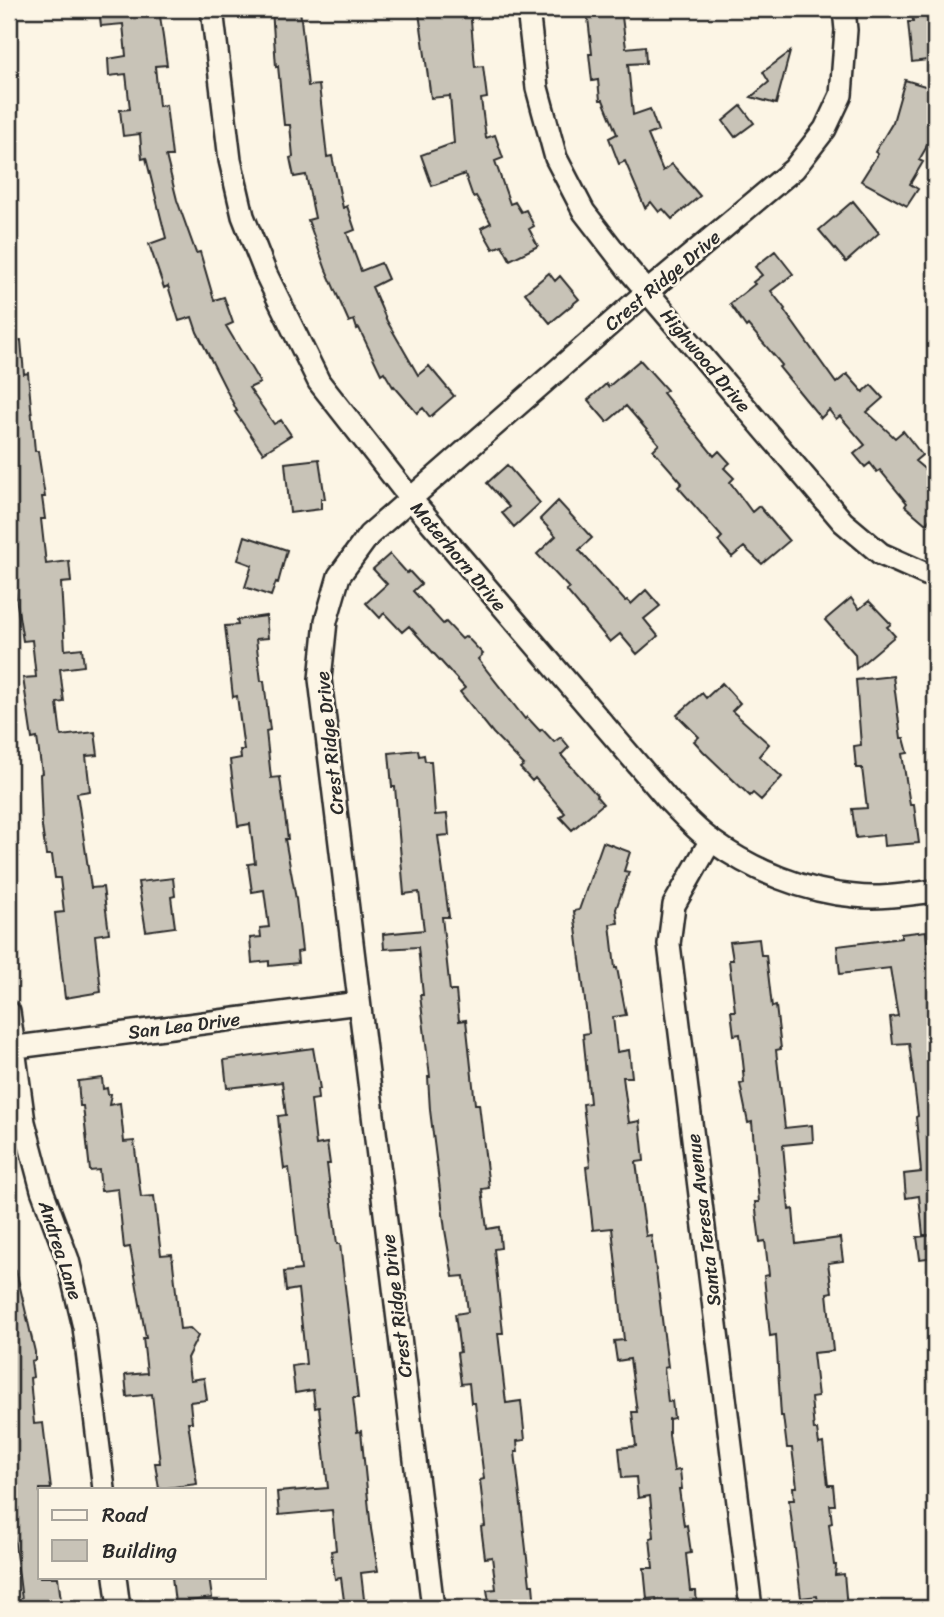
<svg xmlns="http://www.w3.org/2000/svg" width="944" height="1617" font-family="Sriracha,sans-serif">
<rect width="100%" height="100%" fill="#fcf5e5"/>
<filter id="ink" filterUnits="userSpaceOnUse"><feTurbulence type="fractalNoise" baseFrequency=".0143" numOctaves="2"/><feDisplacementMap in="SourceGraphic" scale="14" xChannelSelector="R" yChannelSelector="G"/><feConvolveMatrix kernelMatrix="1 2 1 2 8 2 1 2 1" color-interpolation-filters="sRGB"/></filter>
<g filter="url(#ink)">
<!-- building -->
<path fill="#c8c3b7" stroke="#2b2b2b" stroke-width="2" d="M99 9H159L167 65 155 66 159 106 166 105 172 156H166L177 200 196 253 200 252 214 300 224 297 233 323 226 326 260 383 249 388 274 424 281 420 291 435 263 453 235 412 237 411 197 332 192 317 179 321 168 286 164 288 149 244 166 238 146 158 142 159 140 134 123 136 120 110 130 109 126 74 109 76 108 59 126 56 123 24 101 26Z
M272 9H300L308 86 319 85 327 157 332 156 343 208 347 206 355 230 347 233 361 271 381 263 388 279 372 287 387 321 418 375 429 366 454 396 430 417 423 408 417 413 394 386 393 387 384 372 381 374 359 328 357 329 354 320 349 322 326 270 308 220 315 218 306 175 294 177 290 158 293 157 290 125H284L278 66 276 67Z
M470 9 475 67 483 66 487 98 481 99 486 138 495 135 503 158 495 161 510 204 515 202 521 212 526 210 534 226 529 229 538 246 510 260 502 245 493 249 481 228 491 223 476 196 473 197 465 174 432 186 421 155 454 143 450 96 431 98 419 13Z
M587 9H621L626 48 645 46 646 63 628 64 633 115 650 109 658 131 648 135 663 171 672 164 700 196 672 219 663 209 659 212 651 202 645 208 625 161 619 164 609 138 617 134 603 100H600L598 80 592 81 589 54H592Z
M912 9H935V59L912 62 908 22H913Z
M790 52 776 104 751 97 769 82 763 72Z
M905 80 935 89V102L930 119 934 120 926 148 919 160 923 162 910 184 918 189 907 206 861 181 878 154 875 152 893 122Z
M741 106 754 123 735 137 723 121Z
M853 201 879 233 846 262 819 230Z
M775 251 793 274 771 291 785 309 784 310 836 383 847 374 863 392 871 385 883 398 867 412 895 438 903 431 922 455 915 461 935 478V513L926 524 905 506 907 503 880 470 877 472 870 463 865 467 854 454 865 445 840 416 836 419 829 410 821 418 815 411 779 367 782 365 748 325 746 327 730 304 755 284 753 282 762 275 755 267Z
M549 273 555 281 560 276 579 299 550 323 525 293Z
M21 340 24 374 28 373 35 451H38L45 497H42L45 519H41L46 564 69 561 71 582 61 583 65 650 82 648 84 666 60 669 64 702 57 703 61 736 95 732 98 755 86 756 90 791 77 793 91 888 103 887 109 933 95 935 101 992 65 998 55 913 64 912 60 878H55L52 855H46L42 827 40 774 42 773 37 738 32 739 23 678 36 677 32 640 23 641 10 561H15L9 514V341Z
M640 360 667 390 663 393 714 456 719 451 730 463 724 468 734 478 730 482 752 512 759 506 789 541 762 564 744 547 732 557 718 541 722 537 678 487 682 483 653 450 659 444 626 406 607 422 588 400 606 384 608 387Z
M319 459 325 499H321V509L290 513 285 463Z
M507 465 540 503 514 527 502 513 509 507 487 483Z
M558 501 592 538 579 550 625 601 627 600 631 604 646 590 660 606 644 619 658 636 637 654 620 634 610 642 566 590 569 588 537 554 556 536 540 519Z
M245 536 287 550 278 583 276 582 271 596 245 587 252 565 238 560Z
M390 554 407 573 409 571 421 584 413 591 443 624 446 622 462 639 466 636 483 654 478 659 525 719 527 717 540 731 542 729 554 742 561 737 569 747 561 755 597 795 596 796 603 804 572 830 560 817 565 813 535 778 532 781 520 768 524 765 493 733 460 692 465 688 409 626 402 632 384 613 380 618 366 603 387 584 373 569Z
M851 598 859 609 869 601 891 624 887 627 895 636 856 669 855 654 825 620Z
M266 616 268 638 256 639 261 681H264L270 730 266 731 271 778 280 777 288 839H285L296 899 302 951 297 952 298 963 269 966V961L252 963 250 938 261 937 260 928 269 927 264 890 252 892 248 864 255 863 250 824 238 826 230 760 241 758 240 750H244L237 696 233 697 225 626 238 625 237 620Z
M893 676 901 738H904L908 753 902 754 910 805H914L919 843 884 846 883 835 856 838 852 809 867 808 862 768H856L854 746 861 745 856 680Z
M722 683 740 703 732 711 769 744 759 756 782 777 761 800 753 793 750 796 703 751 694 741 699 737 677 715 702 693 706 698Z
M418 750 419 756 424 755 425 761H431L435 815 447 814 449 835 438 836 449 917H442L450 991H456L459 1021 466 1020 475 1104H479L489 1188 482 1189 487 1229 499 1227 501 1248 494 1249 503 1333H498L506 1403 521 1401 525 1440 517 1441 518 1452H515L530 1585H533L535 1608H490L487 1590 496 1589 492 1557 485 1558 481 1527 485 1526 480 1480 484 1479 475 1403H471L469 1383 461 1384 457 1353 460 1352 455 1314 468 1312 464 1276 453 1277 445 1230 430 1110 428 1077H430L420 995H423L418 947 384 949 383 934 424 930 419 892 404 894 395 787H392L389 753Z
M603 842 630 852 624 871 629 872 616 909 618 923 610 924 615 968H617L626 1015 613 1017 617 1052 629 1050 632 1077H623L629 1123 640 1121 644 1161 636 1162 646 1236 651 1235 654 1255 668 1367 664 1368 668 1402 672 1401 674 1418 669 1419V1435L674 1471 680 1470 682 1489H679L684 1526 687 1525 691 1553 686 1554 690 1591H696L697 1608H657L656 1598 647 1599 644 1568H653L650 1538 654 1537 650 1496 638 1498 636 1477 622 1478 619 1448 636 1446 632 1412H637L630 1359 617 1361 614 1341 624 1340 612 1228 593 1230 586 1167 590 1166 583 1104 590 1103 583 1034 589 1033 574 911 579 910Z
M173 878 175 896 171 897 175 927 146 931 138 882Z
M926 931 928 952H932L935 972V1235H923L919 1196 906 1198 904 1174 921 1172 916 1117 918 1116 909 1043 893 1044 890 1017 898 1016 890 968 840 974 837 946 901 938V934Z
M759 939 761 955H766L772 1007 776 1006 781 1049 776 1050 785 1128 812 1125 813 1142 783 1145 789 1210 793 1209 796 1244 840 1238 843 1261 828 1263 832 1292 827 1293 833 1351 813 1353 818 1397 811 1398 814 1430H817L819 1444 823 1443 828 1485H833L835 1505H830L832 1523 829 1524 834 1565H836L835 1575 844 1574 847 1608H819L817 1596 801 1598 789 1500H794L793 1487H797L792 1448H787L783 1416H781L776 1335 770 1336 764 1276 769 1275 765 1241 760 1242 755 1202H759L752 1122 748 1123 740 1084 744 1083 743 1071H744L740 1034 734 1035 731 1011H735L729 960H733L730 942Z
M313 1048 320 1089H317L318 1099 311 1100 316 1145 327 1143 330 1164H327L337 1244H340L358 1398H353L357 1432 361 1431 371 1529 378 1571 361 1573 365 1608H345L341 1578 335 1579 331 1551 336 1550 332 1510 279 1515 277 1492 328 1488 319 1407 315 1408 313 1390 295 1393 292 1366 306 1364 298 1289 286 1291 284 1272 301 1270 289 1168 284 1169 279 1127 278 1116 286 1115 282 1082 227 1088 224 1060Z
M102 1078 103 1089 107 1088 108 1094H111L109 1105 120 1103 124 1142 134 1141 141 1197 154 1196 161 1255 172 1254 180 1329 190 1328 198 1336 187 1358 190 1380 204 1378 207 1400 190 1402 192 1422H188L197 1484 159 1489 155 1463H160L152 1394 127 1397 125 1375 147 1373 143 1338H146L130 1247 124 1248 118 1189 101 1191 99 1170 90 1171 83 1106H80L78 1081Z
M935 1235V1257L920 1259 917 1237Z
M9 1270H16L35 1352V1360L31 1361 33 1377 30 1378 34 1424 43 1423 51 1489H40V1577H58L62 1608H23L9 1498Z
M172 1577H209L212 1598 175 1603Z"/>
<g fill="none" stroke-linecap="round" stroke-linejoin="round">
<!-- minor casing -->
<g stroke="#2b2b2b" stroke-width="26">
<path id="minor" d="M212 9 230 160 243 216 266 274 319 382 410 498 669 801C682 814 696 830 712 841 752 870 805 892 855 896 882 899 909 894 935 891
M528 9 537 88 556 158 584 212 628 269 843 522 881 554 935 578
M711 840 674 905 669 944 751 1608
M9 1012 24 1122 42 1190 68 1260 84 1327 104 1489
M9 1048 359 1003
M115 1577 119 1608
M433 1608 320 679 326 621 339 576 369 535 648 291 794 169 825 129 841 95 846 30 844 9"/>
</g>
<!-- minor -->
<use href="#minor" stroke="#fcf5e5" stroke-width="21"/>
</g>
</g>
<g text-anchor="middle" stroke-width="5" stroke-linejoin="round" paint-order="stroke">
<!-- street labels -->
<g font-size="19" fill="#2b2b2b" stroke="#fcf5e5">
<text transform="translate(662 280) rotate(-40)" y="7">Crest Ridge Drive</text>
<text transform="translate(706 360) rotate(50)" y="7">Highwood Drive</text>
<text transform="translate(459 556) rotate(50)" y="7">Materhorn Drive</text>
<text transform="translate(329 743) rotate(-96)" y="7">Crest Ridge Drive</text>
<text transform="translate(184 1025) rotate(-7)" y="7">San Lea Drive</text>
<text transform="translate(703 1220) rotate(-97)" y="7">Santa Teresa Avenue</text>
<text transform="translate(61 1250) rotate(72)" y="7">Andrea Lane</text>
<text transform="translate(396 1306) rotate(-97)" y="7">Crest Ridge Drive</text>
</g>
</g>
<!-- margin -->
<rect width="944" height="1617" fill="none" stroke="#fcf5e5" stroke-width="35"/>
<rect x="18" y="18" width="909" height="1582" fill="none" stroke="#2b2b2b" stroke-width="2.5" filter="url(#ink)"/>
<!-- legend -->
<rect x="38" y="1488" width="228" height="91" fill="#fcf5e5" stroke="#a8a49b" stroke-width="2"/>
<rect x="52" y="1510" width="35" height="10" fill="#fcf5e5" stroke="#a8a49b" stroke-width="2"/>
<text x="102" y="1522" font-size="21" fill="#2b2b2b">Road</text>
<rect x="52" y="1540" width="35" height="21" fill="#c8c3b7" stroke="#a8a49b" stroke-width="2"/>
<text x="102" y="1558" font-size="21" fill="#2b2b2b">Building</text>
</svg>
